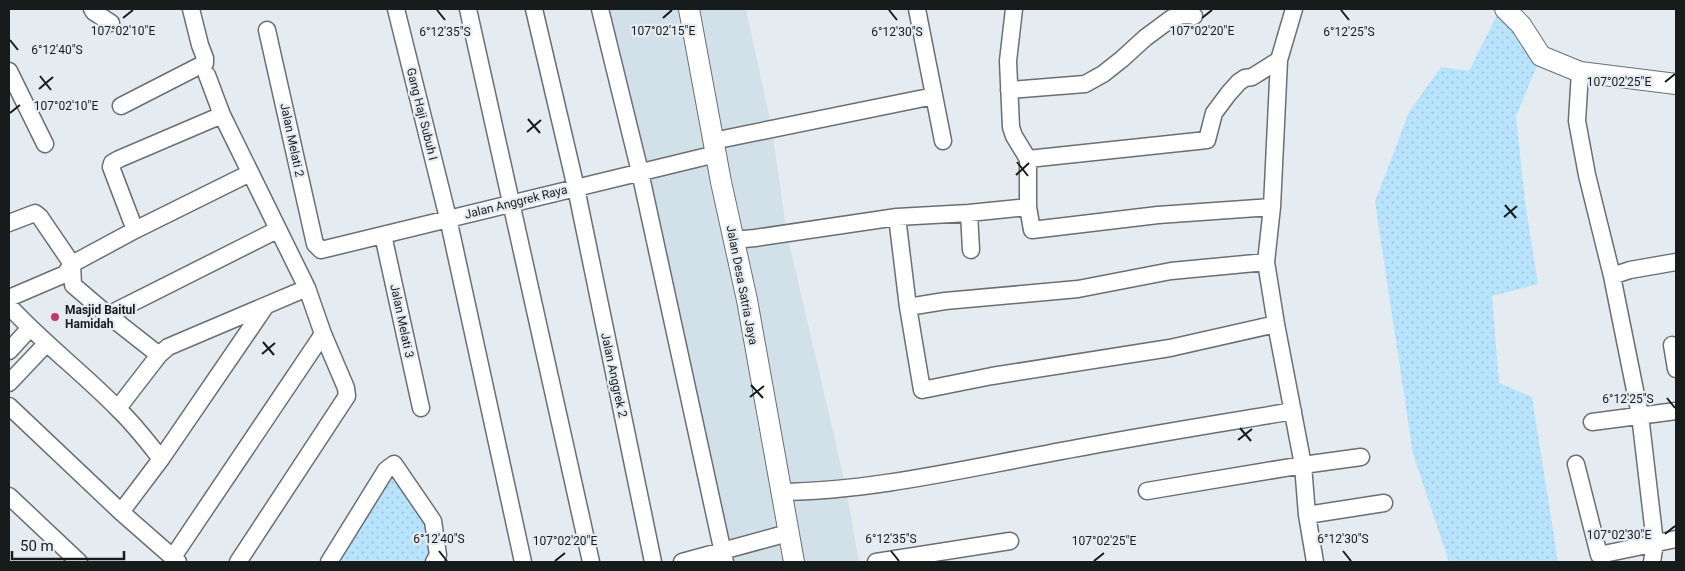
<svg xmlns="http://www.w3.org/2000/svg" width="1685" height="571" font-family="Roboto,sans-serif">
<defs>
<pattern id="grass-dots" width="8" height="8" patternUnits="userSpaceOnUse" patternTransform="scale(1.25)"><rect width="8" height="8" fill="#b8e3fc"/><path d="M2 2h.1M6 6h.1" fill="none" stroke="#9dc2d7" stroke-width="1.8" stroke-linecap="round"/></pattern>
</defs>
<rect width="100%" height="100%" fill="#e5ecf1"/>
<!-- built -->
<path fill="#d2e1e9" d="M600 9H746L772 129 787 234 846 487 859 562H725Z"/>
<!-- grass -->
<path fill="url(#grass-dots)" d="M1500 9 1541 56 1516 116 1525 202 1538 284 1492 296 1499 383 1532 397 1558 562H1449L1413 454 1375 202 1409 112 1441 67 1469 71Z
M391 465 433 521 434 562H329Z"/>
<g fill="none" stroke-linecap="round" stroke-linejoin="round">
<!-- minor casing -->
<g stroke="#696f73" stroke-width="19">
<path id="minor" d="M92 9 94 12 111 23
M396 9 448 218 523 562
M468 9 591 562
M534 9 576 188 653 562
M600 9 640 172 725 562
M917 9 943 141
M1014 9 1008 61 1011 127 1014 136 1028 159V207
M1294 9 1279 60 1272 207 1266 262 1276 324 1303 465 1307 515 1315 562
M267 30 315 244 321 250 716 154
M9 71 45 144
M1580 72 1577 121 1587 175 1612 276 1640 415 1655 543 1652 562
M207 75 222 115 307 288 323 334 346 388 347 396 238 562
M1009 90 1085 84 1103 74 1122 59 1145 38 1172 18 1187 14 1194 16
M121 106 205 63V58L200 45 191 9
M713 141 934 96
M1028 159 1207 140 1214 113 1229 93 1239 82 1245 78 1252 77 1279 60
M969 213 971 250
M897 217 908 307 922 390 992 376 1170 348 1276 324
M9 223 35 213 40 217 72 264
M135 230 111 167 112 163 119 159 222 115
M383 235 421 408
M733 240 755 238 897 217 969 213 1028 207 1032 230 1158 215 1272 207
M72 264 73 285 108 315 159 355
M1612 276 1630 270 1676 262
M9 298 65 274 72 264 135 230 250 173
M9 306C43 343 83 373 118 409 134 424 147 441 161 459
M908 307 945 301 1078 289 1171 271 1266 262
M108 315 277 230
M1672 345 1676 369
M9 351 30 328
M9 383 46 344
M9 406 121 512 178 562
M118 408 159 355 168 347 307 288
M1592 422 1676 411
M1576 464 1599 555 1676 539
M1147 491 1303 465 1361 457
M780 492C870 491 959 470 1046 454 1128 438 1211 425 1293 411
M9 496 79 562
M121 512 161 459 265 307
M1307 515 1384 503
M173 557 323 334
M329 562 386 470 394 464 433 521 438 555 434 562
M682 562 788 533
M876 562 1010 541"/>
</g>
<!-- tertiary casing -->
<g stroke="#696f73" stroke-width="22">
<path id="tertiary" d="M689 9 721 182 747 300 794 562
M1505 9 1521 25 1541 56 1580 72 1676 84"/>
</g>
<!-- minor -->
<use href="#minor" stroke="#fff" stroke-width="16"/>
<!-- tertiary -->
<use href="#tertiary" stroke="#fff" stroke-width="20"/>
</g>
<!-- ticks -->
<path fill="none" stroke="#181b1c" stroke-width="2" d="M437 10 445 20M889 10 897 20M1341 10 1349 20M123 18 133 10M663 18 672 10M1202 18 1212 10M10 40 18 50M40 76 51 90M1665 82 1675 74M39 89 53 77M10 113 20 105M528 119 540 133M527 132 541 120M1017 162 1028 176M1016 175 1029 163M1505 205 1516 218M1504 217 1517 206M263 342 274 355M262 354 275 343M751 385 763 398M750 397 764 386M1667 398 1675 408M1240 428 1251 441M1238 440 1252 429M1665 534 1675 526M439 551 447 561M891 551 899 561M1343 551 1351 561M555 561 565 553M1094 561 1104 553"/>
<!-- markers -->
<circle fill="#c4376a" stroke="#e5ecf1" stroke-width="2" cx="55" cy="317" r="5"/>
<g text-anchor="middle" stroke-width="4.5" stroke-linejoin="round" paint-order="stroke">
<!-- street labels -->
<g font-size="12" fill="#181b1c" stroke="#e5ecf1">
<text transform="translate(422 114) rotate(76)" y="4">Gang Haji Subuh I</text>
<text transform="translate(292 140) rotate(78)" y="4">Jalan Melati 2</text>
<text transform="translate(516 202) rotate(-14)" y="4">Jalan Anggrek Raya</text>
<text transform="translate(742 285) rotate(79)" y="4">Jalan Desa Satria Jaya</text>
<text transform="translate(402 321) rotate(78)" y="4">Jalan Melati 3</text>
<text transform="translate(614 375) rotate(78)" y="4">Jalan Anggrek 2</text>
</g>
<!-- poi labels -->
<g font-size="12" font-weight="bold" fill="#181b1c" stroke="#e5ecf1" text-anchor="start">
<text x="65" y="314">Masjid Baitul<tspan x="65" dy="14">Hamidah</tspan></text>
</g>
</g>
<g font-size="12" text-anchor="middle" fill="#181b1c" stroke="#e5ecf1" stroke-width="4.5" stroke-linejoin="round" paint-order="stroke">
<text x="663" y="35">107°02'15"E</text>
<text x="1202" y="35">107°02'20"E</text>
<text x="123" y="35">107°02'10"E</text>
<text x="445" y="36">6°12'35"S</text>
<text x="897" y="36">6°12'30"S</text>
<text x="1349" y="36">6°12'25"S</text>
<text x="57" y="54">6°12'40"S</text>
<text x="1619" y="86">107°02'25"E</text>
<text x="66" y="110">107°02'10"E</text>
<text x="1628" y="403">6°12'25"S</text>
<text x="1619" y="539">107°02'30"E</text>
<text x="439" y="543">6°12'40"S</text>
<text x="891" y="543">6°12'35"S</text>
<text x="1343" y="543">6°12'30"S</text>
<text x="565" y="545">107°02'20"E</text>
<text x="1104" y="545">107°02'25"E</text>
</g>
<!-- border -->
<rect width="1685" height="571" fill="none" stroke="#181b1c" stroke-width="20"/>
<!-- scale -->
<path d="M12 551v8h112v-8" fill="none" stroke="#181b1c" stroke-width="2.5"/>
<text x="20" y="551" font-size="15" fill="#181b1c" stroke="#e5ecf1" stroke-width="4" paint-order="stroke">50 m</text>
</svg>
